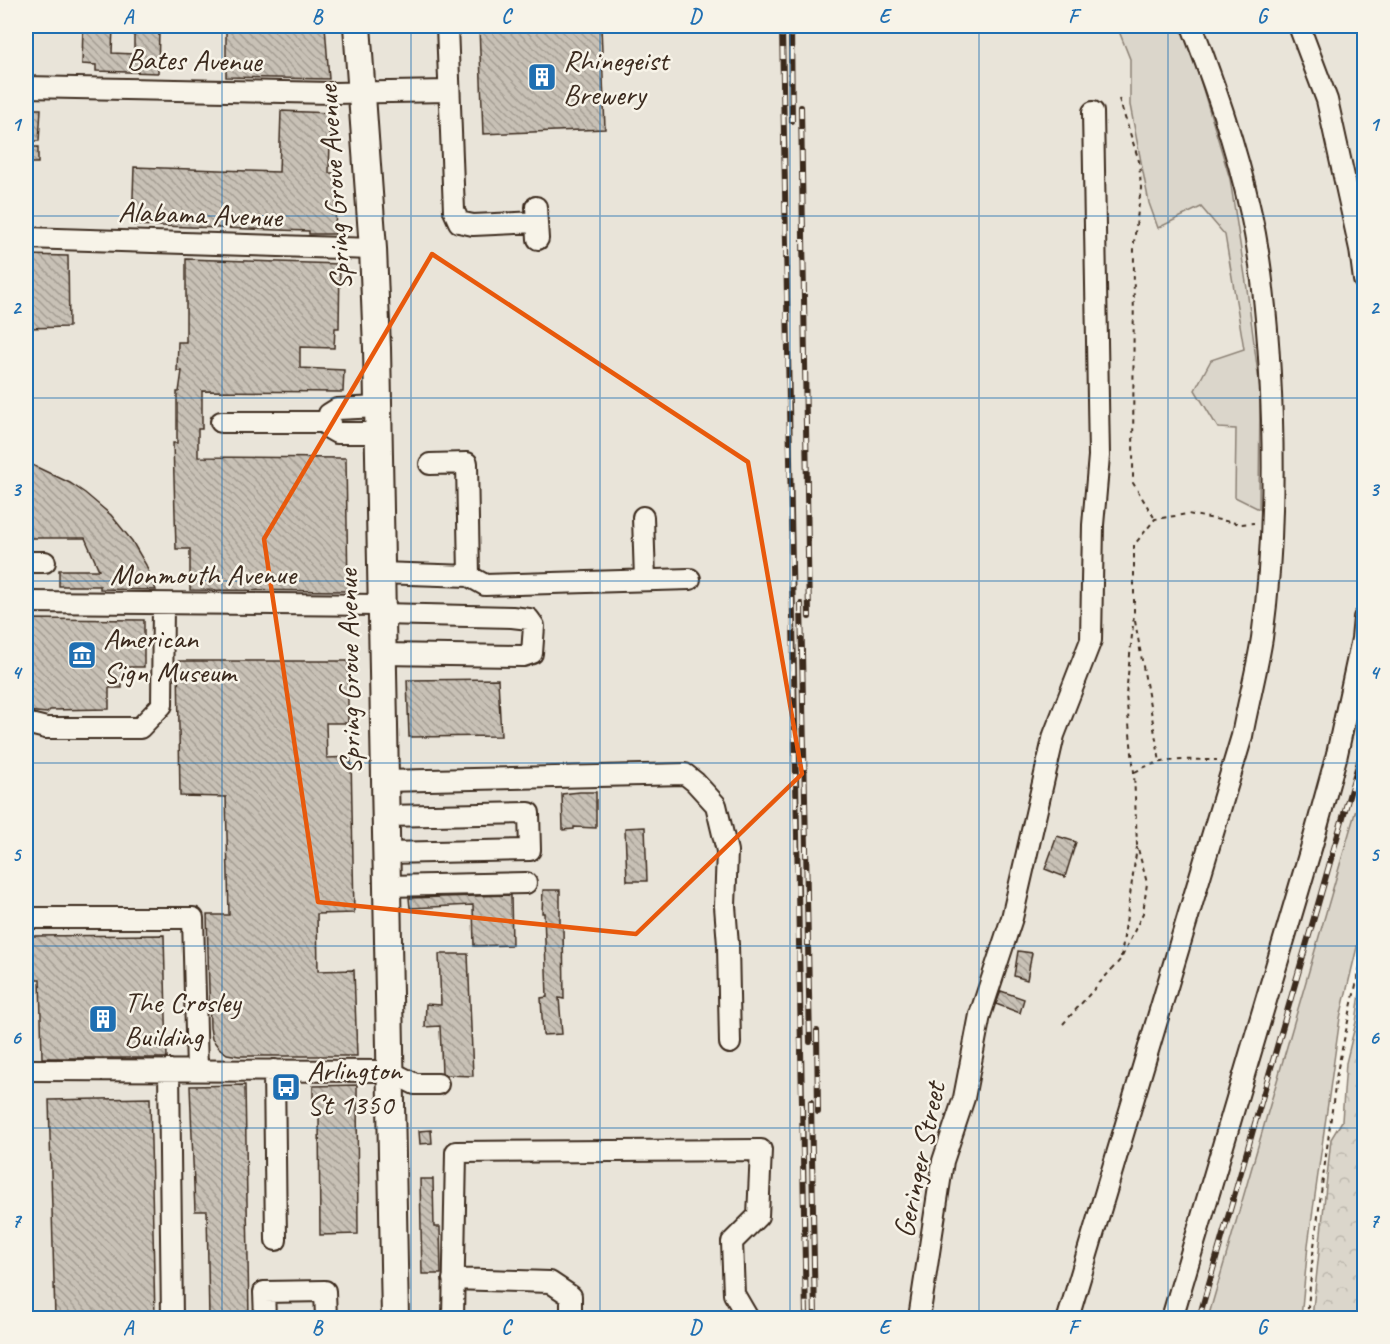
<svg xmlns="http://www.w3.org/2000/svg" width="1390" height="1344" font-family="Caveat,sans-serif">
<defs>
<pattern id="forest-crowns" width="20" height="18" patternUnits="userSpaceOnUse" patternTransform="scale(1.5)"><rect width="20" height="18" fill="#dbd6cb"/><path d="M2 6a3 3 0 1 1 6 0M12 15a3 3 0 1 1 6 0" fill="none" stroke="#bdb8ae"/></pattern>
<pattern id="building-back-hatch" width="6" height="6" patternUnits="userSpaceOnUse" patternTransform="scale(1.5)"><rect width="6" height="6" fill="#c8c1b6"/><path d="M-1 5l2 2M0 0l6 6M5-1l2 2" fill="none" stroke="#a49d93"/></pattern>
</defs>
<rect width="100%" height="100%" fill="#f7f3e8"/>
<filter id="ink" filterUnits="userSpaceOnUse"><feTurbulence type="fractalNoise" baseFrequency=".0167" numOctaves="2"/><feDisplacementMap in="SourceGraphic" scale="12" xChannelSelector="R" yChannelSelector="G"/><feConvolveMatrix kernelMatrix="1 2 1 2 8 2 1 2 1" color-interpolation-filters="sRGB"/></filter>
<g filter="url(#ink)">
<!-- built -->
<path fill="#e9e4d9" d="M26 26H1364V782L1208 1318H26Z"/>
<!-- green -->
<path fill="#dbd6cb" stroke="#8b8074" stroke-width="1.5" d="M1117 26H1180L1190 46 1230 179 1247 289 1260 390 1259 509 1235 497 1236 429 1218 428 1195 390 1211 360 1244 349 1225 235 1201 207 1158 228 1149 203 1130 105V59Z
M1364 782V918L1340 1018 1308 1245 1301 1318H1208Z"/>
<!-- forest -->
<path fill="url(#forest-crowns)" stroke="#8b8074" stroke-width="1.5" d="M1364 964V1318H1312L1331 1139 1342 1121 1346 1063 1356 1022Z"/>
<!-- building -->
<path fill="url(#building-back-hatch)" stroke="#3b2a1e" stroke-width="1.5" d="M83 26H113L112 53 134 54V31H159L158 73 96 71V65L82 64Z
M226 26H325L329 79 226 77Z
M479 26H601L605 129 483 134Z
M30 109H41L39 141H29Z
M281 111 331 113 329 173H337L335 234H309V231L132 225 134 167 279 172Z
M26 147H38V163H26Z
M26 255 68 256 69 327 26 328Z
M186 259 340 264 339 328H335L334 348 300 347V368L344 370 343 392 202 391V429H198V457L346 458 348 591 190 590V549H176L173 443H177V392H179L182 371H177L178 342H186Z
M26 462 70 483 85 493 111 515 132 541 146 565 156 590 100 589V586H59V570H99L85 538H26Z
M26 619 144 620V667H122V688H109V709L50 710 47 713 26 711Z
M178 661H348V723H326L327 758 351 757 354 913 317 914 318 971 354 970 357 1056H239L227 1054 219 1048 212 1039 210 1028 207 915H229L226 797 180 796Z
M498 679 501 736 409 737 407 680Z
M580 792H596V828L574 827V829L563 830 562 794Z
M645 827 647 881H627L625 828Z
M1057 836 1076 842 1065 877 1045 869Z
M543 890H560V926H563L564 999 559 998 562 1034 543 1035 541 998 547 997 544 913H542Z
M511 895 512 945 474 946 473 905 410 908 409 898Z
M164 935 167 1058H42L40 979H26V936Z
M1018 951 1032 953 1027 980 1014 976Z
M439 954H468L473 1076 446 1075 442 1073 440 1026 425 1027 426 1004 441 1005Z
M1001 991 1024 999 1020 1013 996 1004Z
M245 1085 249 1318H209L207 1211H195L190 1086Z
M357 1085 358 1234 320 1235 319 1115H313V1086Z
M150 1098 155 1318H55L49 1100Z
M431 1130 432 1143 420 1144 419 1131Z
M420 1179H433L434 1227H440L441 1274H422Z"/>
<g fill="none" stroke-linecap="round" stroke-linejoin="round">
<!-- minor casing -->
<g stroke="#3b2a1e" stroke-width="24">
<path id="minor" d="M447 26 454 211 459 222 473 225 537 222
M1299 26 1327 100 1360 249 1364 280
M26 87 332 93 449 91
M536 207 538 239
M26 238 373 249
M378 407 337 409 329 414 330 429 337 433H378
M221 422H330
M430 464 467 463 469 576
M643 517 645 580
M26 562H45
M380 573 469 576 485 585 690 579
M26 602 380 605
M381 614 512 617 529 619 534 626 532 653 523 656 381 654
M26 723 46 728H140L162 705 163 604
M384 781 685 774 695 782 716 805 727 851 725 906 728 945 730 1043
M385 816 529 813 530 850 386 853
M387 886 526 883
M26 918H193L197 1070
M26 1070 389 1071 415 1084H438
M169 1070 172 1318
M274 1070 276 1240
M453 1279 550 1282 571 1296V1318
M265 1318 264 1292 325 1291 326 1318
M453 1318 456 1152 761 1150 758 1216 732 1242 734 1294 748 1318
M919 1318 943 1161 964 1098 980 1015 1012 918 1054 735 1091 640 1093 525 1099 456 1093 112
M1068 1318 1242 736C1248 703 1257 670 1262 638 1272 565 1274 493 1272 420 1270 358 1266 295 1255 234 1242 163 1218 93 1192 26
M1172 1318 1312 845 1337 754 1362 639 1364 618"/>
</g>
<!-- major casing -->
<g stroke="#3b2a1e" stroke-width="30">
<path id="major" d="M357 26 373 249 377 348 395 1318"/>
</g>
<!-- path -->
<path stroke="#3b2a1e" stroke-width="2" stroke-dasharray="4.5 4.5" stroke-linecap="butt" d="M1119 99 1139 161 1141 188 1134 242 1133 483 1155 519
M1135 621 1160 762
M1135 772C1160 757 1188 760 1217 760
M1121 957 1137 847
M1063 1024 1121 959 1143 913 1147 883 1137 845 1134 772 1126 695 1134 615V545L1155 519 1188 514 1241 524 1254 523
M1307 1318 1313 1254 1337 1072 1364 948"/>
<!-- minor -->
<use href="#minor" stroke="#f7f3e8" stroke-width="20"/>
<!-- major -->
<use href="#major" stroke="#f7f3e8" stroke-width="26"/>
<!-- rail casing -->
<g stroke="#3b2a1e" stroke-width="6">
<path id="rail" d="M782 26C789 457 797 888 806 1318
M791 26 792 121
M801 107 809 617
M801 604 810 1042
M817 1031 818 1112
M811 1102 815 1318
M1199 1318 1364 744"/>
</g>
<!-- rail -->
<use href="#rail" stroke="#f7f3e8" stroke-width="4" stroke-dasharray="11" stroke-linecap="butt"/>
</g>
</g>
<!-- marked area -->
<path fill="none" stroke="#e8590c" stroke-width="4.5" stroke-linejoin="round" d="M432 254 748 462 802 774 636 934 318 902 264 539Z"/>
<!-- grid -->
<path fill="none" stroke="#1f6fb2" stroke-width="1.5" stroke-opacity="0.55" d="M222 26V1318M411 26V1318M600 26V1318M790 26V1318M979 26V1318M1168 26V1318M26 216H1364M26 398H1364M26 581H1364M26 763H1364M26 946H1364M26 1128H1364"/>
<!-- icons -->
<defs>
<g id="building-square" transform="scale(1.5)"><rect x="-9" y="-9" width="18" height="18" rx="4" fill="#1f6fb2" stroke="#f7f3e8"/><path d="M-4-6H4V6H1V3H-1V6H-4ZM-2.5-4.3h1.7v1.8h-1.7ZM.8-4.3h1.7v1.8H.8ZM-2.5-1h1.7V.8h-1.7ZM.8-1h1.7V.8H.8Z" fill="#fff"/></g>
<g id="museum-square" transform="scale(1.5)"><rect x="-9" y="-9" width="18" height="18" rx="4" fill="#1f6fb2" stroke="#f7f3e8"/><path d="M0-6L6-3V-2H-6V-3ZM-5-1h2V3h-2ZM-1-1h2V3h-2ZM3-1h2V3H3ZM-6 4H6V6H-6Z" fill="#fff"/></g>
<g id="bus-square" transform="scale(1.5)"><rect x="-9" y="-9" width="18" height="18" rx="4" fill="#1f6fb2" stroke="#f7f3e8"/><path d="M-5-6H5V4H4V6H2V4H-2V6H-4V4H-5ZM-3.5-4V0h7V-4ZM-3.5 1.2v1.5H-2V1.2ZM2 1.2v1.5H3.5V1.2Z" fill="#fff"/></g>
</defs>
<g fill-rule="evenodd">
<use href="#building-square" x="542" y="77"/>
<use href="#museum-square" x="82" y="655"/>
<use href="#building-square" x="103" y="1019"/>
<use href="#bus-square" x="286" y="1087"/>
</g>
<g text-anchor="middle" stroke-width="5" stroke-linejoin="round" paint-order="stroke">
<!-- street labels -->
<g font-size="30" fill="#3b2a1e" stroke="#f7f3e8">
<text transform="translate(194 60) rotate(1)" y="10">Bates Avenue</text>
<text transform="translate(334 188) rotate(-94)" y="10">Spring Grove Avenue</text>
<text transform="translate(200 214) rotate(2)" y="10">Alabama Avenue</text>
<text x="203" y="584">Monmouth Avenue</text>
<text transform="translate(349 672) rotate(-91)" y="10">Spring Grove Avenue</text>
<text transform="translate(919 1160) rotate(-78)" y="10">Geringer Street</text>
</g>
<!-- poi labels -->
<g font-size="30" fill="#3b2a1e" stroke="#f7f3e8" text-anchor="start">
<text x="563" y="70">Rhinegeist<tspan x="563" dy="34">Brewery</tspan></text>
<text x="103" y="648">American<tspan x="103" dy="34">Sign Museum</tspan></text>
<text x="124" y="1012">The Crosley<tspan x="124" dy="34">Building</tspan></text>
<text x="307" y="1080">Arlington<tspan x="307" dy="34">St 1350</tspan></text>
</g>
</g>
<!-- margin -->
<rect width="1390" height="1344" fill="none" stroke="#f7f3e8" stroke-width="66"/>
<rect x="33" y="33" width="1324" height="1278" fill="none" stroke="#1f6fb2" stroke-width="2"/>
<g font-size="20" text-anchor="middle" font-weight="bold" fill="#1f6fb2">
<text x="128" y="23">A</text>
<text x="317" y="23">B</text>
<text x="506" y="23">C</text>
<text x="695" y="23">D</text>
<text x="884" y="23">E</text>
<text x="1073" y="23">F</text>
<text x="1262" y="23">G</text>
<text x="16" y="131">1</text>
<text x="1374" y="131">1</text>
<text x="16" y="314">2</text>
<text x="1374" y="314">2</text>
<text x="16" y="496">3</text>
<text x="1374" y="496">3</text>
<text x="16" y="679">4</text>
<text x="1374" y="679">4</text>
<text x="16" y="861">5</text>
<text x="1374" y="861">5</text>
<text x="16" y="1044">6</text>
<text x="1374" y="1044">6</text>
<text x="16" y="1227">7</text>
<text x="1374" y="1227">7</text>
<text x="128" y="1334">A</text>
<text x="317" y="1334">B</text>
<text x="506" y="1334">C</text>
<text x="695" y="1334">D</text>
<text x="884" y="1334">E</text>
<text x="1073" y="1334">F</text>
<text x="1262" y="1334">G</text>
</g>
</svg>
